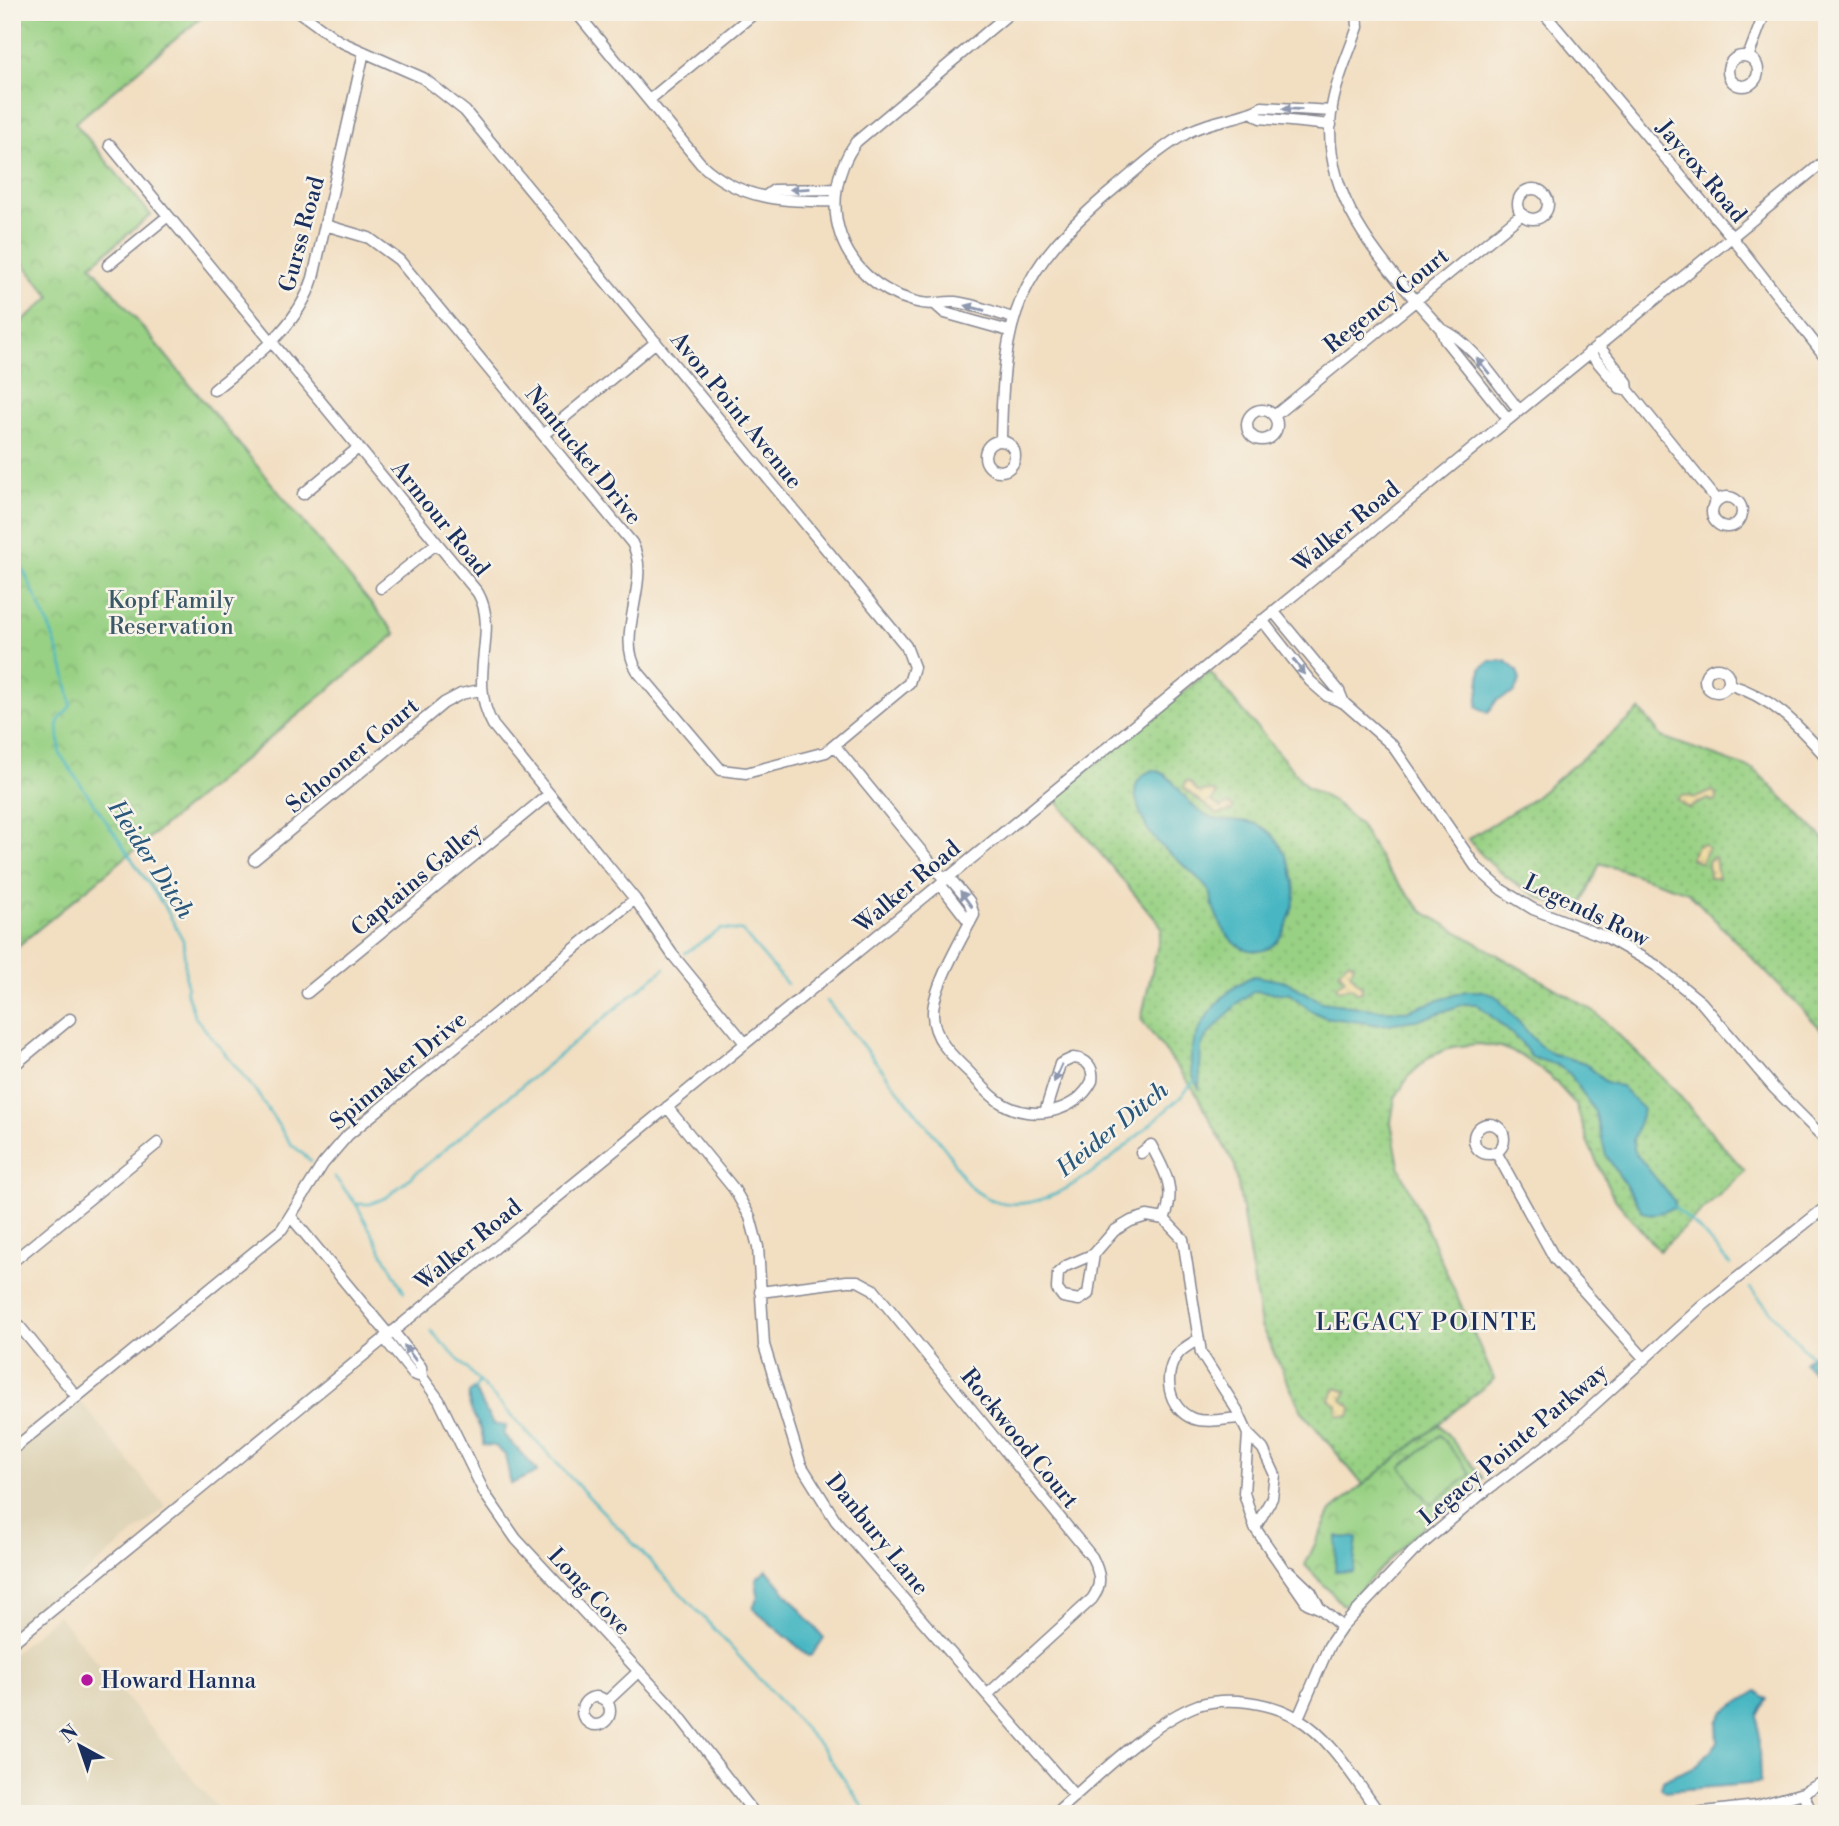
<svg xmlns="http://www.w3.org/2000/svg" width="1839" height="1826" font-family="'Libre Bodoni',serif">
<defs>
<pattern id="grass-dots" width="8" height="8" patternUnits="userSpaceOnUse" patternTransform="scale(1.75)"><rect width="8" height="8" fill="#99d184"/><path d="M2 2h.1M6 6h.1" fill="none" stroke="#83b474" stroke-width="1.8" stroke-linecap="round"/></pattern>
<pattern id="sand-dots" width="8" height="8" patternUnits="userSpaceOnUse" patternTransform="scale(1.75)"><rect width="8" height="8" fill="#eeda9e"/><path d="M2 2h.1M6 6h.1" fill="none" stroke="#ccbb8a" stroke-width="1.8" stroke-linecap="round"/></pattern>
<pattern id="park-crowns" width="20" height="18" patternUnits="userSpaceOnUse" patternTransform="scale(1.75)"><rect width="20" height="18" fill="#99d184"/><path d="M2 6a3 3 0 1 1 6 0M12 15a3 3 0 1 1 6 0" fill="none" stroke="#83b474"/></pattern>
</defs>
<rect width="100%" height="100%" fill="#f7f3e8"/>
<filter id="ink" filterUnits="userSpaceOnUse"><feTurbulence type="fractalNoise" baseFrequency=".0143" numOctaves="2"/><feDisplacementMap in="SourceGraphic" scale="14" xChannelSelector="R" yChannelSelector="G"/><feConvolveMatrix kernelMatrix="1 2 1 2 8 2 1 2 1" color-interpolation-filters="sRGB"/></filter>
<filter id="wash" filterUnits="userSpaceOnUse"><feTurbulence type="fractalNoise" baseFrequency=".00686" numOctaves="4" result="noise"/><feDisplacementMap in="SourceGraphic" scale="28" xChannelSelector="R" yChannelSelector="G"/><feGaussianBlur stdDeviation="1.57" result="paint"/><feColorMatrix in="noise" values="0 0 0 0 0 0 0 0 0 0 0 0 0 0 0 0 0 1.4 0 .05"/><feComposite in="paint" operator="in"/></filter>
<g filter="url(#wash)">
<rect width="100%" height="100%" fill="#f2dec1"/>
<!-- built -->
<path fill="#ded3b6" d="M81 1402 166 1507 12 1634V1457Z
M58 1615 222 1814H12V1655Z"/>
<!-- grass -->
<path fill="url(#grass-dots)" stroke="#5a8071" stroke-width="2" d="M1209 671 1307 787 1333 801 1360 825 1387 870 1422 911 1594 1011 1669 1084 1745 1171 1659 1251 1613 1197 1588 1143 1576 1105 1550 1076 1520 1055 1500 1047 1478 1044 1452 1047 1429 1057 1410 1075 1395 1098 1391 1122 1399 1166 1494 1379 1363 1485 1301 1410 1261 1326 1235 1166 1194 1090 1141 1019 1162 927 1054 798Z
M1640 710 1662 737 1755 770 1827 842V1035L1688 892 1600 863 1578 913C1533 898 1498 877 1468 839L1533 799Z"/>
<!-- sand -->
<path fill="url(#sand-dots)" stroke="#84847e" stroke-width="2" d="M1185 782H1190L1198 792 1214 791 1217 795 1211 801 1221 808 1228 804 1233 807 1232 811 1217 814C1205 805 1195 798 1184 788Z
M1713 791 1717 795 1716 802 1708 799 1688 808 1677 800 1683 795 1695 798Z
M1704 844 1708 849 1701 863 1690 858 1697 846Z
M1715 857 1718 878H1709L1708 861Z
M1349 961 1354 965 1350 973 1362 987V992L1358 993 1351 987 1339 990 1336 986 1345 979 1339 971Z
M1337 1388 1347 1392 1342 1400 1352 1408 1349 1416 1337 1415V1405L1329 1400Z"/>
<!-- park -->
<path fill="url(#park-crowns)" stroke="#5a8071" stroke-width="2" d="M12 12H208L75 123 151 215 91 265 396 634 12 951V330L51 297 12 250Z
M1439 1424 1483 1478 1412 1537 1344 1606 1305 1565 1331 1511Z"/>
<!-- garden -->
<path fill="#99d184" stroke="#5a8071" stroke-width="2" d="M1440 1435 1471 1474 1431 1505 1401 1467Z"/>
<!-- water -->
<path fill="#49b7c3" stroke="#327390" stroke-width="2" d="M1490 661H1506L1517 671 1520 680 1514 693 1497 700 1488 713 1477 707 1481 668Z
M1153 770C1173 773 1182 799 1199 811 1220 825 1228 818 1249 822 1279 828 1294 866 1295 893 1295 904 1290 914 1287 924 1282 937 1274 950 1258 951 1233 952 1220 927 1213 906 1211 901 1213 895 1209 891 1180 852 1148 853 1136 798 1133 784 1140 775 1153 770Z
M1254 976 1287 982 1322 1002 1380 1010 1406 1011 1466 991H1483L1496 996 1538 1044 1553 1054 1585 1063 1604 1081 1622 1087 1643 1109 1633 1140V1150L1675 1202V1208L1651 1215 1643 1212 1606 1155 1595 1112 1570 1074 1557 1065 1531 1057 1521 1042 1477 1004H1464L1422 1019 1381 1025 1324 1017 1310 1010 1290 994 1255 991 1240 1001 1206 1037 1201 1047 1199 1088C1172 1050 1218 990 1254 976Z
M1815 1352 1827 1367V1387L1804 1362Z
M474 1389 493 1424 506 1426 503 1434 536 1469 537 1472 511 1484 505 1455 495 1446 483 1445C485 1425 466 1414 469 1393Z
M1337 1537 1357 1538 1353 1572 1335 1571Z
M767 1570 824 1638 812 1655 809 1656 753 1609 758 1596 756 1579Z
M1757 1691 1767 1699 1758 1716 1760 1783 1664 1791 1661 1788 1663 1780 1698 1765 1718 1742 1717 1722 1723 1712Z"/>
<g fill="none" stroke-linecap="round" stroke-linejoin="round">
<!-- stream -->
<path stroke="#49b7c3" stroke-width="2.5" d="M12 535 14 546
M17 557C40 605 64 652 71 705L58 722 60 754 166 909 183 940 187 994 195 1017 255 1090 290 1143 311 1161
M685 953 721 929 742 931 787 984
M827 1001 947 1151C955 1164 960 1177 971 1187 1036 1245 1132 1138 1180 1098L1194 1081
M334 1176 356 1204H370L387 1197 665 968
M356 1204 404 1292
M1674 1207 1701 1231 1730 1265
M1750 1288 1813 1359
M431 1331 708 1622 823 1749 868 1814
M475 1390 479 1381"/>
</g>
</g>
<g filter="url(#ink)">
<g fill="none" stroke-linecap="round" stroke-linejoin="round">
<!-- minor casing -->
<g stroke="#868690" stroke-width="13">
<path id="minor" d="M299 12 339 41 423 78 465 111 906 646 914 667 909 683 826 752 746 773 721 770 638 672C613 634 653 582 632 543L399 260 369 238 325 225
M576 12 701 164C740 200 784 202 833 201
M1011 12 856 142C813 203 840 280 913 301 933 307 939 301 955 302 974 304 995 313 1013 318
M1357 12 1358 27C1348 55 1335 83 1331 113 1321 202 1387 268 1441 329L1445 340 1508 419
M1543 12 1731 236 1827 359
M1728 71a15 15 0 1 1 30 0a15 15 0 1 1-30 0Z
M1748 57 1765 12
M649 100 756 12
M1253 113 1260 118 1331 125
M110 145 478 593C500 632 466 677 493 725L635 899 672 954 745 1043
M1518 204a15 15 0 1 1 30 0a15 15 0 1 1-30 0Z
M767 195 774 190 834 189
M108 265 168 216
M937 306 945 313 1009 331
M1441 329C1473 342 1497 384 1519 410
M1598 345 1627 382 1628 390 1717 500
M1589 352 1620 388 1628 390
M214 390C254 357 297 329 313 278L364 52
M1247 425a15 15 0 1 1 30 0a15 15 0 1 1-30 0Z
M1274 416 1522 214
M543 435 656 342
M1001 441C1003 315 1016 270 1115 188 1138 169 1161 147 1187 133 1211 119 1243 119 1262 107L1332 111
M985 456a15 15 0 1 1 30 0a15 15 0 1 1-30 0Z
M303 494 358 448
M1712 512a15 15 0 1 1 30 0a15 15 0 1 1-30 0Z
M381 588 437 543
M1273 611 1339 691 1344 703
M1262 620 1310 681 1327 696 1344 703 1392 745 1476 867 1502 890 1533 909 1608 938 1657 966 1701 1002 1774 1088 1827 1141
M1705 680a12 12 0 1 1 24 0a12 12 0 1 1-24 0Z
M1728 684C1772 697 1797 724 1827 758
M835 746 945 880
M254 860 444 703 461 694 480 690
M948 876 969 901 974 915C962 938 932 989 933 1014 933 1038 951 1055 968 1071 979 1082 989 1096 1003 1104 1032 1121 1076 1113 1092 1081 1094 1067 1087 1059 1073 1058L1060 1064 1045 1112
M940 884 970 923
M307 993 549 794
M12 1067 70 1019
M667 1107 734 1189 750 1217 758 1247 764 1345 801 1465 836 1521 1075 1796
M1474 1139a15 15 0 1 1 30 0a15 15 0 1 1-30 0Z
M1496 1152 1555 1259 1643 1357
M1141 1153 1151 1145C1165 1171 1177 1190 1164 1219
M292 1218 388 1334
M1094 1254 1066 1266 1058 1273 1057 1289 1063 1297 1079 1300 1088 1294 1094 1254 1114 1231 1131 1221 1147 1216 1164 1219 1183 1239 1201 1353 1237 1410 1248 1434 1263 1449 1275 1475 1272 1498 1255 1528
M12 1262 158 1143
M760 1292 847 1281H858L873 1289 1092 1557C1100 1573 1103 1584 1092 1599L988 1694
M12 1317 77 1397
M393 1331 421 1367 422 1377 439 1400 485 1494 516 1539 673 1708 755 1814
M384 1338 413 1374 422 1377
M1197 1340C1191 1344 1183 1348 1179 1353 1161 1373 1168 1410 1194 1419 1207 1423 1225 1419 1238 1418
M1248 1434 1244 1493 1255 1528 1307 1603 1321 1609 1342 1627
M12 1450 282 1229 323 1164 348 1135 635 899
M1290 1572 1311 1592 1320 1609
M12 1643 1827 159
M582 1711a14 14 0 1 1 28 0a14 14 0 1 1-28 0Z
M607 1701 639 1671
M1298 1718 1329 1646 1342 1627 1413 1552 1480 1495 1563 1433 1701 1307 1827 1206
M1803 1793 1812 1814
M1054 1814C1093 1781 1151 1722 1198 1705 1227 1696 1271 1702 1297 1718 1332 1738 1356 1782 1380 1814
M1686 1814 1757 1806 1803 1793 1827 1780"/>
</g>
<!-- minor -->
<use href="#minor" stroke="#fff" stroke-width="10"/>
</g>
<!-- one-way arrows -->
<defs><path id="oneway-solid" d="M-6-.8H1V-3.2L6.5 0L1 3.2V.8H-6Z" transform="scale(1.75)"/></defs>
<g fill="#8d97ae">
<use href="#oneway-solid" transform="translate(1292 109) rotate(-177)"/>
<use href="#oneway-solid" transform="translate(800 189) rotate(177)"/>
<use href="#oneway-solid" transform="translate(975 308) rotate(-165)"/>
<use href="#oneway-solid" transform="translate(1483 366) rotate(-130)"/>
<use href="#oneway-solid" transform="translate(1299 667) rotate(52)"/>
<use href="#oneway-solid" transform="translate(966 899) rotate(-126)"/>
<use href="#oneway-solid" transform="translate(1058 1073) rotate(114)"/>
<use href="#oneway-solid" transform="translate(410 1353) rotate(-128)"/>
</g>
</g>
<!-- markers -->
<circle fill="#b5179e" stroke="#f7f3e8" stroke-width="2.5" cx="87" cy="1680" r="7"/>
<g text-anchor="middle" stroke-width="5" stroke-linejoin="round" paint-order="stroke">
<!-- street labels -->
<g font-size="23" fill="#1b2f5e" stroke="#f7f3e8">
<text transform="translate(1702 171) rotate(50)" y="8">Jaycox Road</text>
<text transform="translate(301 234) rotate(-75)" y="8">Gurss Road</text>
<text transform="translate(1386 300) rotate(-39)" y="8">Regency Court</text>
<text transform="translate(737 410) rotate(51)" y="8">Avon Point Avenue</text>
<text transform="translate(584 455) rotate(51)" y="8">Nantucket Drive</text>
<text transform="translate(441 518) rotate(51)" y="8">Armour Road</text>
<text transform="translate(1346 526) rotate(-39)" y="8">Walker Road</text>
<text transform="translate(352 755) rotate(-40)" y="8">Schooner Court</text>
<text transform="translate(416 879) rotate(-40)" y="8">Captains Galley</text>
<text transform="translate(907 886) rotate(-40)" y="8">Walker Road</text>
<text transform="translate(1587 910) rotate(26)" y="8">Legends Row</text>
<text transform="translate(398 1070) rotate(-40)" y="8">Spinnaker Drive</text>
<text transform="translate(468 1244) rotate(-39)" y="8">Walker Road</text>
<text transform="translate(1020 1438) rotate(51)" y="8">Rockwood Court</text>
<text transform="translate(1513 1444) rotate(-40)" y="8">Legacy Pointe Parkway</text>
<text transform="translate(878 1534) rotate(51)" y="8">Danbury Lane</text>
<text transform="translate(590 1591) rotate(47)" y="8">Long Cove</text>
</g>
<!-- park labels -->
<g font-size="23" fill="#3a5868" stroke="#f7f3e8">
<text x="171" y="608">Kopf Family<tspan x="171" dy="26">Reservation</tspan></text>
</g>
<!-- poi labels -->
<g font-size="23" fill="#1b2f5e" stroke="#f7f3e8" text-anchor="start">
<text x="101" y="1688">Howard Hanna</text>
</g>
<!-- water labels -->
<g font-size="24" font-style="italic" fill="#29587c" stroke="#f7f3e8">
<text transform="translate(151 859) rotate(57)" y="8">Heider Ditch</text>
<text transform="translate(1112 1129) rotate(-39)" y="8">Heider Ditch</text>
</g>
<!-- neighbourhood labels -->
<g font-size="24" letter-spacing="2" fill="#1b2f5e" stroke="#f7f3e8">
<text x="1427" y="1330">LEGACY POINTE</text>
</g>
</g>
<!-- margin -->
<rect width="1839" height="1826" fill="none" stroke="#f7f3e8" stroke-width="42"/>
<!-- north arrow -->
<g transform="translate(80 1746) rotate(320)" stroke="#f7f3e8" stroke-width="5" paint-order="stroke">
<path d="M0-5L12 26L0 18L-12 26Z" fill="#1b2f5e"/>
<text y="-10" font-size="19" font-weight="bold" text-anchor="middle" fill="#1b2f5e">N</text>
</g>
</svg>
